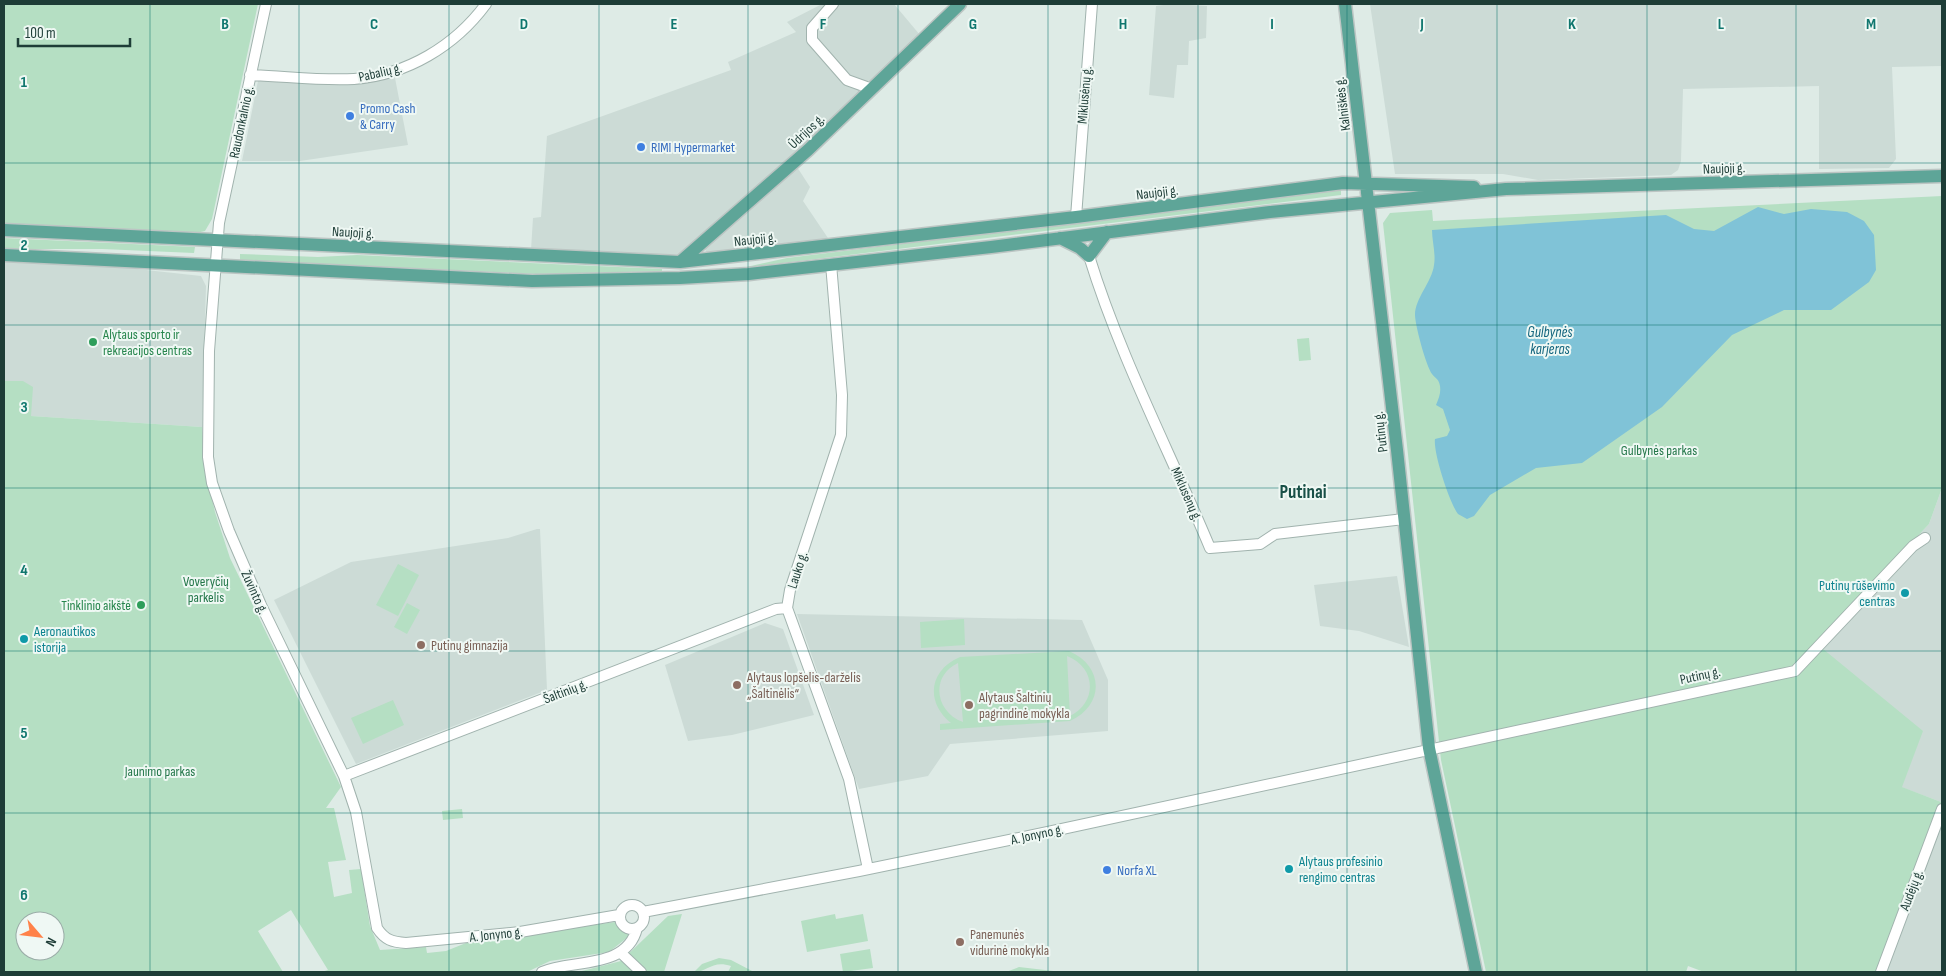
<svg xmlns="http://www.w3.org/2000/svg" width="1946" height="976" font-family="'Sofia Sans Condensed',sans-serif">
<rect width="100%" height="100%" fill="#deebe6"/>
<!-- built -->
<path fill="#ccdbd6" d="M822 4H894L920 35 792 160 682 254 666 255 531 250 533 218 541 217 547 136 731 70 728 62 796 32 787 22Z
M1171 4 1207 6 1206 38 1189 41 1188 65H1177L1174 98 1149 95 1156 6Z
M1370 4H1942V66L1892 67 1896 159 1889 168 1819 169V86L1683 89 1681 161 1678 170 1671 175 1538 180 1503 174H1395Z
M395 78 408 145 300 161H242L258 81 372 82Z
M797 167 810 187 803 201 830 241 706 252 705 248Z
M4 261 128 268 201 276 206 286 202 427 31 416 23 381H4Z
M1942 488V972H1877L1941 802 1901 787 1817 645 1929 524Z
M537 529H540L547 690 356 764 274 600 351 562 508 538Z
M1397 576 1409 647 1359 631 1320 626 1314 585Z
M797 614 1082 620 1108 680V731L950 744 928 776 859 789Z
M765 623 783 629 814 715 732 735 688 741 665 665Z"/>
<!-- green -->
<path fill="#b5dfc3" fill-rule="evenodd" d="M4 4H258L212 219 205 231 196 233 4 224Z
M1341 190V195L742 268 787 258Z
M1942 196V488L1929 524 1817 644 1923 731 1902 787 1941 802 1877 972H1704L1688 966 1686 972H1486L1441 760 1383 223 1390 213 1432 210 1433 221Z
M4 238 195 247 194 253 102 249H4Z
M240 254 318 257 357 255 662 269V271L536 274 240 260Z
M1309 338 1311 360 1299 361 1297 339Z
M4 381H23L33 387 31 416 202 427 206 472 215 512 230 558 341 787 326 808H334L346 860 328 862 334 897 352 893 349 870 361 869 370 926 380 950 426 947 427 953 446 951 471 941 623 921 629 926 628 937 609 952 550 961 527 972H321L328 970 291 910 258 931 283 972H4ZM25 921H55V951H25Z
M398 564 419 575 398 616 376 605Z
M407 603 420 610 407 634 394 627Z
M964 619 965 645 921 648 920 622Z
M1069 651C1104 666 1105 705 1070 721L940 730V724L951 723C925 702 929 670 960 657ZM1067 656C1096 667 1098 702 1070 716ZM958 663 963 722C935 712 930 676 958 663Z
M393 700 404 725 363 744 351 718Z
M462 809 463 818 443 820 442 811Z
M682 914 664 972H578L621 961 668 916Z
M835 914 836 919 863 914 868 941 807 952 801 921Z
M870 949 873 968 843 972 840 954Z
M719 958 731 960 754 972H728L731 966C712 960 708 972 694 972L702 964Z
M1019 967 1062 972H1006Z"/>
<!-- water -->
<path fill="#80c3d7" d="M1758 207 1784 214 1811 209 1847 212 1864 221 1874 235 1876 270 1869 282 1831 310H1784L1732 335 1662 407 1582 463 1536 468 1490 495 1474 516 1467 519 1458 514C1449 502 1433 452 1435 439L1447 436 1450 430 1443 409 1436 405C1439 398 1441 393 1440 386 1439 379 1436 379 1432 374 1426 366 1415 325 1415 315 1415 298 1432 282 1434 265 1436 254 1432 241 1432 230L1666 215 1694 229 1714 231Z"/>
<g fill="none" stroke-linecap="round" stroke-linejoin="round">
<!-- minor casing -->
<g stroke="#a1b3ae" stroke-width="12">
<path id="minor" d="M266 4 219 223 209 351 208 457 212 483 229 531 261 605 344 776 356 812 377 928C385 940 392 942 406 943L520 932 619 915
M833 4 812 28V40L847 80 872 89
M250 75C284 76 320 81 354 79 407 75 455 46 486 4
M1076 217 1092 4
M1089 256C1120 357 1170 452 1210 548L1260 544 1275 534 1404 519
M831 264 842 395 841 435 790 590 787 608 849 779 868 869
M344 776 776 609 787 608
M620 917a12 12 0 1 1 24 0a12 12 0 1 1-24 0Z
M643 912 859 871 1062 829 1795 671 1913 546 1925 538
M620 952 641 972
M542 972C571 959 627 970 637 928
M1881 972 1942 809"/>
</g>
<!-- major casing -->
<g stroke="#bcc5c3" stroke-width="15">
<path id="major" d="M1345 4 1397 450 1429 748 1476 972
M4 230 680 262 1076 217 1343 183 1474 187
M1060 238 1080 248 1089 256 1107 232
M4 255 532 281 680 278 749 274 991 247 1270 212 1506 189 1942 176
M680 262 808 150 960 4"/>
</g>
<!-- minor -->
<use href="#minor" stroke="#fff" stroke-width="10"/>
<!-- major -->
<use href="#major" stroke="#5ea598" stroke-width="12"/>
</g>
<!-- grid -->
<path fill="none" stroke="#0f766e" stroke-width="1" stroke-opacity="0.55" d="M150 4V972M299 4V972M449 4V972M599 4V972M748 4V972M898 4V972M1048 4V972M1198 4V972M1347 4V972M1497 4V972M1647 4V972M1796 4V972M4 163H1942M4 325H1942M4 488H1942M4 651H1942M4 813H1942"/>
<!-- markers -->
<g fill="#3f7fe0" stroke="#eff8f4" stroke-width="2">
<circle cx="350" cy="116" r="5"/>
<circle cx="641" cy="147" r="5"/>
<circle cx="1107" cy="870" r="5"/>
</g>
<g fill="#2e9e5b" stroke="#eff8f4" stroke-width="2">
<circle cx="93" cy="342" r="5"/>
<circle cx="141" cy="605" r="5"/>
</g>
<g fill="#0f9aa8" stroke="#eff8f4" stroke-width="2">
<circle cx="1905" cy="593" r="5"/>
<circle cx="24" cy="639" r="5"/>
<circle cx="1289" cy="869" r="5"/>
</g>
<g fill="#8d6e63" stroke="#eff8f4" stroke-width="2">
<circle cx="421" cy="645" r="5"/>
<circle cx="737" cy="685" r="5"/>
<circle cx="969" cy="705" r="5"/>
<circle cx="960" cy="942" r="5"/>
</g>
<g text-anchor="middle" stroke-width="4" stroke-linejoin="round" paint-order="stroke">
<!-- street labels -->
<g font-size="14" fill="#1e3d37" stroke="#eff8f4">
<text transform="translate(380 72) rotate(-13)" y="5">Pabalių g.</text>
<text transform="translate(1084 95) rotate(-85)" y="5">Miklusėnų g.</text>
<text transform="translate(1342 104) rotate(-97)" y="5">Kalniškės g.</text>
<text transform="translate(241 122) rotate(-78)" y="5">Raudonkalnio g.</text>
<text transform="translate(806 131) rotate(-43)" y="5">Ūdrijos g.</text>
<text transform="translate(1724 168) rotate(-2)" y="5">Naujoji g.</text>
<text transform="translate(1157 192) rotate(-7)" y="5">Naujoji g.</text>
<text transform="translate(353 232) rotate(3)" y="5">Naujoji g.</text>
<text transform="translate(755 239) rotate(-6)" y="5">Naujoji g.</text>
<text transform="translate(1380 432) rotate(-97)" y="5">Putinų g.</text>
<text transform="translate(1187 494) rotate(66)" y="5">Miklusėnų g.</text>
<text transform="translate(797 570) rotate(-72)" y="5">Lauko g.</text>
<text transform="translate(255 592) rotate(66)" y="5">Žuvinto g.</text>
<text transform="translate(1700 675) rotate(-12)" y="5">Putinų g.</text>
<text transform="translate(565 691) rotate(-21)" y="5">Šaltinių g.</text>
<text transform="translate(1037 834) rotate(-12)" y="5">A. Jonyno g.</text>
<text transform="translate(1911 890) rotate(-69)" y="5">Audėjų g.</text>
<text transform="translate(496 934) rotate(-6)" y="5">A. Jonyno g.</text>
</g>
<!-- shop labels -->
<g font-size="14" fill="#366cbe" stroke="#eff8f4" text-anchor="start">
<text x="360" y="113">Promo Cash<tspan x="360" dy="16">&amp; Carry</tspan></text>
<text x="651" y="152">RIMI Hypermarket</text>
<text x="1117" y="875">Norfa XL</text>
</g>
<!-- leisure labels -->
<g font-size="14" fill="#27864d" stroke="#eff8f4" text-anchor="start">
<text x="103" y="339">Alytaus sporto ir<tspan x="103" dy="16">rekreacijos centras</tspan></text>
<text x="131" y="610" text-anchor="end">Tinklinio aikštė</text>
</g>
<!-- park labels -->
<g font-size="14" fill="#24774a" stroke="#eff8f4">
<text x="1659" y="455">Gulbynės parkas</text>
<text x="206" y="586">Voveryčių<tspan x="206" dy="16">parkelis</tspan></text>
<text x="160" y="776">Jaunimo parkas</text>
</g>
<!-- culture labels -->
<g font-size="14" fill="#0d838f" stroke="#eff8f4" text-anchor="start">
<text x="1895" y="590" text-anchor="end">Putinų rūševimo<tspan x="1895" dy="16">centras</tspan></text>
<text x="34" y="636">Aeronautikos<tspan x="34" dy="16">istorija</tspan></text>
<text x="1299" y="866">Alytaus profesinio<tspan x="1299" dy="16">rengimo centras</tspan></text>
</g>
<!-- education labels -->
<g font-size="14" fill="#785e54" stroke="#eff8f4" text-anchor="start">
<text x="431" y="650">Putinų gimnazija</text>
<text x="747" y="682">Alytaus lopšelis-darželis<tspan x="747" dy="16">„Šaltinėlis“</tspan></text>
<text x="979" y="702">Alytaus Šaltinių<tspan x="979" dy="16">pagrindinė mokykla</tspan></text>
<text x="970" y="939">Panemunės<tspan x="970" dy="16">vidurinė mokykla</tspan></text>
</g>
<!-- water labels -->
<g font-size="15" font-style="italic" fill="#13657e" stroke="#eff8f4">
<text x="1550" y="337">Gulbynės<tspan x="1550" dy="17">karjeras</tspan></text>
</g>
<!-- district labels -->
<g font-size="19" font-weight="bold" fill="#185047" stroke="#eff8f4">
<text x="1303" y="498">Putinai</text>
</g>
</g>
<g font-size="16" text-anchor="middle" font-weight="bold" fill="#0f766e" stroke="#eff8f4" stroke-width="4" stroke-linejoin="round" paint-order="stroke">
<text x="225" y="29">B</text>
<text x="374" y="29">C</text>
<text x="524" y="29">D</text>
<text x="674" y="29">E</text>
<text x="823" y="29">F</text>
<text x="973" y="29">G</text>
<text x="1123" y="29">H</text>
<text x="1272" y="29">I</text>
<text x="1422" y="29">J</text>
<text x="1572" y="29">K</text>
<text x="1721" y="29">L</text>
<text x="1871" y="29">M</text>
<text x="24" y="87">1</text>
<text x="24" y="250">2</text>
<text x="24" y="412">3</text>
<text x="24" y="575">4</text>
<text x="24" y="738">5</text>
<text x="24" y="900">6</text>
</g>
<!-- border -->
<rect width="1946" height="976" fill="none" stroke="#1e3d37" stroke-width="10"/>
<!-- north arrow -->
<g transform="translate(40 936) rotate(118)"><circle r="24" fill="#eff8f4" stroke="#9bada8"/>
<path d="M0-4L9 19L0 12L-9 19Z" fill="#ff8249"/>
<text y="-8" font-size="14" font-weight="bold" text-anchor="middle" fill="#1e3d37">N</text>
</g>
<!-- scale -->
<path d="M18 38v8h112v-8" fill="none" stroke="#1e3d37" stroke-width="2.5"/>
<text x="25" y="38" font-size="15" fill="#1e3d37" stroke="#eff8f4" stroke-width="4" paint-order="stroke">100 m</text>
</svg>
